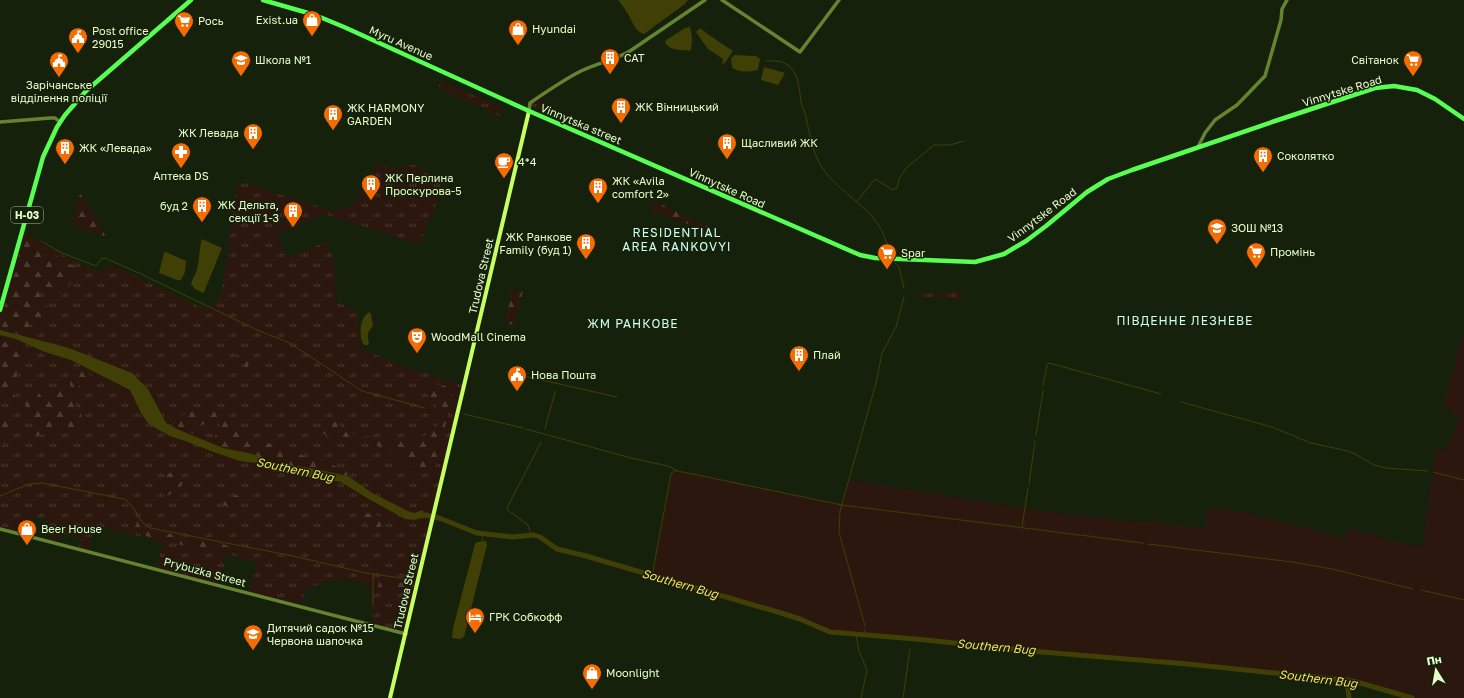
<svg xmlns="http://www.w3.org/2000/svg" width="1464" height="698" font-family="'Golos Text',sans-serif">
<defs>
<pattern id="grass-tufts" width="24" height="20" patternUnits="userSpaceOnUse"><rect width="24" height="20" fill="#2c170e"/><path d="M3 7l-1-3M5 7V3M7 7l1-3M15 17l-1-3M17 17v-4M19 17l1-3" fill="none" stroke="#4b3a30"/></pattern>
<pattern id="forest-firs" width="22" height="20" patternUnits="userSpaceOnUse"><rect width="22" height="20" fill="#2c170e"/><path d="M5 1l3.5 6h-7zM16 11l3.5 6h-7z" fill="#4b3a30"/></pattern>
</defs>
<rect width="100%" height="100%" fill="#16210b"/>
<!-- grass -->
<path fill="url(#grass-tufts)" d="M441 81 503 108 500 116 441 90 439 86Z
M540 98 548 103C555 118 564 110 572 120L571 124 532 106 531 104Z
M376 163 397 169 413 164 445 182 420 244 324 214 277 233 287 258 326 242 335 262 336 301 357 311 360 348 399 365 463 385 405 632 373 624 370 585 342 578 306 588 301 605 249 592 257 562 227 554 219 584 157 568 163 542 94 525 88 550 79 548 81 538 61 533 59 539 55 541H52L47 520 36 517 23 533 0 527V315L23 232 66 257 95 271 102 270 112 266 116 267 200 307C213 306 216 305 222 293L237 185 245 183 329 210C333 210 338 210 342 209 361 204 369 179 376 163Z
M958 291 961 293 960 302C949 292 920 302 911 293L926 294Z"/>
<!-- forest -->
<path fill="url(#forest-firs)" d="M80 194 83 197 105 235 104 236 90 231H84L77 228 73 223 72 219Z
M652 200 713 229 714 233 651 211 650 209Z
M26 236 56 252 59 259 74 266 76 272C66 292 66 297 43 287L39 289C38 299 47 304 51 312L32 324 24 333 20 334 5 330 1 327V323Z
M512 288 517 292 523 291 515 320 512 324 509 325 504 322 506 319V311L510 303V289Z
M8 341H15C23 350 22 359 12 366L13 368 17 371 14 387 15 402 11 403 6 399H0V345L2 343Z
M240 352 251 355V357H241L238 367 240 369 243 368 247 360H250L245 373 234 371 233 369 238 354Z
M83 372 91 375 93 378 83 381 77 389H73L70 385V373Z
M433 384 446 386 452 396 436 466 431 473H418C404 460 388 448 369 443 352 438 331 444 319 429L322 423 329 420 337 422 347 433 393 441 416 438 432 433 439 422V409L430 400 426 391Z
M48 388C69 386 82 410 84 427L81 430 52 431 33 437V418L31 413 24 403 25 401 36 398 41 391Z
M207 409C211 411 216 412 219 414 236 423 240 448 264 442L309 458 351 471 350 474 344 476 310 468 274 463 246 452 223 448 219 447 216 442 215 436C219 431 222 427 217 421L212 426 204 424 200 426 196 433 194 434 172 426C181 412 192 411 207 409Z
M7 416 10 418C9 423 8 428 4 432L3 448 0 457V420Z
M175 470 180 475 184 482 178 490 167 496 163 494 162 481 168 474Z
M237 495 242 499 241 505C235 508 230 509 224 505L223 501 229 497Z
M126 502 141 526 146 529 234 547 233 553C204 548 158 544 133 530L137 523Z
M368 513 377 515 382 519V525L377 530 374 531 368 526 363 515Z
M380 578 408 584 407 594 378 587Z"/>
<!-- garden -->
<path fill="#2c170e" d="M1464 336V698H1412L1353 681 1187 664 1042 652 916 639 830 632 800 619 781 613 652 576 671 474 674 471H678L842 505 850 480 1049 512 1119 520 1145 522 1151 521 1205 529 1208 508 1249 513 1346 538 1348 529 1419 547 1423 544 1436 449 1444 450 1460 418 1443 406 1460 344Z"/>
<!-- water -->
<path fill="#403f05" d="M618 0H688L685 4 644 34C634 31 633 22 628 14 625 9 622 5 618 0Z
M690 27C692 33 693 45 690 51 681 49 672 52 665 43L666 40 685 28Z
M700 28 709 35 733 51 725 63 722 64 723 59 708 49 696 32Z
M734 55 756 56 760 59 758 70C750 72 738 73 732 67L731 59Z
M764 67 785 73 778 85 761 80Z
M202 239 222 248 204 292 203 293 195 289 191 284C192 279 196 274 197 269 199 261 200 244 202 239Z
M166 252 186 261 185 272 181 280H177L159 273 164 253Z
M369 312 371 314 373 326C367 333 367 335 369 344L367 345H364C358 337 360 317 369 312Z
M0 330 69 348 132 373 148 389 166 423 177 429 223 448 253 454 274 463 310 468 348 476 372 493 408 511 414 513 423 510 424 517 414 520 405 519 367 498 341 482 273 471 256 463 240 461 216 453 188 442 170 436 150 425 142 415 130 390 71 360 45 352 16 339 0 335Z
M486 541 487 545 464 637 460 639 452 638 453 628 475 544 477 542Z"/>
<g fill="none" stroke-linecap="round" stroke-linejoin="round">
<!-- stream -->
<path stroke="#403f05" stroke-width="1" d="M766 61C772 61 780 60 786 64 799 72 799 88 801 102 802 106 804 110 805 113 809 129 811 146 818 160 835 196 881 206 888 249
M894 189 897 188 899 179 907 167 934 145H950L964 141
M857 201 875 179 893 190
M41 241 62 253 96 266 101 259 105 258 141 274 257 330 290 343 362 391 425 408
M893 261 899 267 904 288
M506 372 617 397
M1043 386 1047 365 1049 363 1161 394
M1181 402 1272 427 1311 443 1348 451 1355 454 1374 465 1386 468 1428 471
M464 414 523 428
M526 429 631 458 668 466 678 471 842 505 1143 543
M545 429 555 392
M1036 435 1043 391
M1433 472 1464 480
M1029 484 1035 441
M0 496 29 484 42 483 124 499C137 506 137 523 150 528L293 556 366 573 408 579
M1022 527 1028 488
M531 535 528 525 508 510 507 508 541 442
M482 541 483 534
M1148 544 1292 562 1332 569 1413 589
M652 576 671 474 674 471H677
M1421 590 1464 600
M373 605V574
M865 626 839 532 840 511 876 383 882 353 896 327 904 297
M865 629 866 635
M856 635 859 651 867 670 861 698
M903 698 910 649"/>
<!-- river -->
<path stroke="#403f05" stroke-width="5" d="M418 516 426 515 439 518 477 533 512 537 534 535 540 537 557 549 586 556 781 613 800 619 830 632 916 639 1042 652 1187 664 1353 681 1412 698
M1347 680 1349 698"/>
<!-- tertiary -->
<path stroke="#658432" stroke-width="3.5" d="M722 0 800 52 839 0
M529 111 530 103C546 92 563 80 581 71 597 63 615 60 630 51L705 0
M0 122 50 118H55L60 122
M1198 147 1205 133 1215 120 1237 105 1265 76 1281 20 1282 9 1287 0
M0 529 406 634"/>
<!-- secondary -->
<path stroke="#c6ff62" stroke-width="4" d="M390 698 529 111"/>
<!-- primary -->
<path stroke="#58ff52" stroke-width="4.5" d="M263 0 315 15 344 27 529 111 798 228 860 255 875 258 975 262 1004 254 1026 241 1046 226 1087 192 1108 179 1132 170 1275 121 1375 88 1394 86 1417 90 1435 99 1464 119
M0 310 43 157 57 127 65 115 86 91 191 0"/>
</g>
<!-- icons -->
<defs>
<g id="shop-pin" transform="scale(1)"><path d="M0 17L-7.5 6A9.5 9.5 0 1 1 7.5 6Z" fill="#f66c00" stroke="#16210b"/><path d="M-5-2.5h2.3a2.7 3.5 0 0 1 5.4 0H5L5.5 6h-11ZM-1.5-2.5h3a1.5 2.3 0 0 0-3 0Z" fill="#fff"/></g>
<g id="supermarket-pin" transform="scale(1)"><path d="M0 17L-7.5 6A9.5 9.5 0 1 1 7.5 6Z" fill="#f66c00" stroke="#16210b"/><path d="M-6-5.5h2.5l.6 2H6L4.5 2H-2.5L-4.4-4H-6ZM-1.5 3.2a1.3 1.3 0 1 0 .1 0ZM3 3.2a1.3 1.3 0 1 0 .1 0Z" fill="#fff"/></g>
<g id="civic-pin" transform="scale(1)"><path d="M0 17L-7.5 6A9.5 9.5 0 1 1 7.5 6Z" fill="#f66c00" stroke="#16210b"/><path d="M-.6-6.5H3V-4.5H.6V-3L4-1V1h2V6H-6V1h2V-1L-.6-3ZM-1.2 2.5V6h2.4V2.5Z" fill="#fff"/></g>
<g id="building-pin" transform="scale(1)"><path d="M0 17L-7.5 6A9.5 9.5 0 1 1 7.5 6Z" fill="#f66c00" stroke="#16210b"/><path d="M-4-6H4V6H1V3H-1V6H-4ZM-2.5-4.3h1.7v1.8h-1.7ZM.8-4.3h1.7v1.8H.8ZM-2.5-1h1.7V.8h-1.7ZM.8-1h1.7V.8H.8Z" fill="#fff"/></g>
<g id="school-pin" transform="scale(1)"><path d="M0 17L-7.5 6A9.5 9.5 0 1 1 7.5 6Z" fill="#f66c00" stroke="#16210b"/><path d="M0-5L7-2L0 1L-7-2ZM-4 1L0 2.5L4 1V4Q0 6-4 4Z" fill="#fff"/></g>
<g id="pharmacy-pin" transform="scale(1)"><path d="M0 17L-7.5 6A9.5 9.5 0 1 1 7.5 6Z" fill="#f66c00" stroke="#16210b"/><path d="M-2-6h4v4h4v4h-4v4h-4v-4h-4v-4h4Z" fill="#fff"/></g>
<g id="cafe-pin" transform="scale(1)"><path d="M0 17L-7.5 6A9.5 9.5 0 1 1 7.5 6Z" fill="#f66c00" stroke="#16210b"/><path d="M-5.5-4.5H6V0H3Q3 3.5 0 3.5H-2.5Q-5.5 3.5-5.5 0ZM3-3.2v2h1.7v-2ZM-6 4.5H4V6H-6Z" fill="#fff"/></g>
<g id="theatre-pin" transform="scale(1)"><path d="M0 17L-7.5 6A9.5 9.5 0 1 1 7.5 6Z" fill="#f66c00" stroke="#16210b"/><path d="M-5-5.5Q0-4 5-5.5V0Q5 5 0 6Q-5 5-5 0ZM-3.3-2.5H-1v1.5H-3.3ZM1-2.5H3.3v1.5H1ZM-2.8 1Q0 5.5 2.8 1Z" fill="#fff"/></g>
<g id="hotel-pin" transform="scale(1)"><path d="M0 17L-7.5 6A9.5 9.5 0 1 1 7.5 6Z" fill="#f66c00" stroke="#16210b"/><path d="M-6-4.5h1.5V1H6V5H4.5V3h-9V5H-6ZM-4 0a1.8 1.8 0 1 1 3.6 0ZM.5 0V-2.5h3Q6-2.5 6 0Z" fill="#fff"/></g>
</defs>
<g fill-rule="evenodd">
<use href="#shop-pin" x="312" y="20"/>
<use href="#supermarket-pin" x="184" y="21"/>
<use href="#shop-pin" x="518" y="29"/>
<use href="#civic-pin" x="78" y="37"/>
<use href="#building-pin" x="610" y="58"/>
<use href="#school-pin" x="241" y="60"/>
<use href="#supermarket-pin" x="1413" y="60"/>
<use href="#civic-pin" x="59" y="61"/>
<use href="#building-pin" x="621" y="107"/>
<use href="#building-pin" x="333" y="114"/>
<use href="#building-pin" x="253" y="133"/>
<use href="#building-pin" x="727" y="143"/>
<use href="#building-pin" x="65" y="148"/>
<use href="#pharmacy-pin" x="181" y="152"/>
<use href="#building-pin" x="1263" y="156"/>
<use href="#cafe-pin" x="504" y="162"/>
<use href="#building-pin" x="371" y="184"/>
<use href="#building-pin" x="598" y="187"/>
<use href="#building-pin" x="202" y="206"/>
<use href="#building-pin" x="293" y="211"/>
<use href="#school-pin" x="1217" y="228"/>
<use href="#building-pin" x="586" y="243"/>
<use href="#supermarket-pin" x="1256" y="252"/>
<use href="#supermarket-pin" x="887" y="253"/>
<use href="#theatre-pin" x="417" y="337"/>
<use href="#building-pin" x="799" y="355"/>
<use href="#civic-pin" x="517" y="375"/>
<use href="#shop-pin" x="27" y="529"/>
<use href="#hotel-pin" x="475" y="617"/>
<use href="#school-pin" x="253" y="634"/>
<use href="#shop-pin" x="592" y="673"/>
</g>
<g text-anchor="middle" stroke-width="3" stroke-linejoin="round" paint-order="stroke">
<!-- shield labels -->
<rect fill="#16210b" stroke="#a9bc91" stroke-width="1" x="11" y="207" width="32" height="16" rx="3"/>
<g font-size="10" font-weight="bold" fill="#e8ffcb">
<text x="27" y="219">Н-03</text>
</g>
<!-- poi labels -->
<g font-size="11" fill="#e8ffcb" stroke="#16210b" text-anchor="start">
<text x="298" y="24" text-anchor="end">Exist.ua</text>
<text x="198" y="25">Рось</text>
<text x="532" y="33">Hyundai</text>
<text x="92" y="35">Post office<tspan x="92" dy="13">29015</tspan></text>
<text x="624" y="62">САТ</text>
<text x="255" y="64">Школа №1</text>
<text x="1399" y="64" text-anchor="end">Світанок</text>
<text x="59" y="89" text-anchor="middle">Зарічанське<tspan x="59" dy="13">відділення поліції</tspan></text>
<text x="635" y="111">ЖК Вінницький</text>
<text x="347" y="112">ЖК HARMONY<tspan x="347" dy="13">GARDEN</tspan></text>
<text x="239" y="137" text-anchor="end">ЖК Левада</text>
<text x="741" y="147">Щасливий ЖК</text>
<text x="79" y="152">ЖК «Левада»</text>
<text x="1277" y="160">Соколятко</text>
<text x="518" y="166">4*4</text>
<text x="181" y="180" text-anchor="middle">Аптека DS</text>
<text x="385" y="182">ЖК Перлина<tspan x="385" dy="13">Проскурова-5</tspan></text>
<text x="612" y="185">ЖК «Avila<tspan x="612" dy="13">comfort 2»</tspan></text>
<text x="279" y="209" text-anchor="end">ЖК Дельта,<tspan x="279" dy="13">секції 1-3</tspan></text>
<text x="188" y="210" text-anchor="end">буд 2</text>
<text x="1231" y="232">ЗОШ №13</text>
<text x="572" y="241" text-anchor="end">ЖК Ранкове<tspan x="572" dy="13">Family (буд 1)</tspan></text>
<text x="1270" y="256">Промінь</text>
<text x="901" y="257">Spar</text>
<text x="431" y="341">WoodMall Cinema</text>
<text x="813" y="359">Плай</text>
<text x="531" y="379">Нова Пошта</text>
<text x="41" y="533">Beer House</text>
<text x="489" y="621">ГРК Собкофф</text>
<text x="267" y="632">Дитячий садок №15<tspan x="267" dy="13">Червона шапочка</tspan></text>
<text x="606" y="677">Moonlight</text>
</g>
<!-- street labels -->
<g font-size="11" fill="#e8ffcb" stroke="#16210b">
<text transform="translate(401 43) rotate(24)" y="4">Myru Avenue</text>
<text transform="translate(1342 91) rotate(-17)" y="4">Vinnytske Road</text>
<text transform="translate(581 124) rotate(23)" y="4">Vinnytska street</text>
<text transform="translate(727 188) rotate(24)" y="4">Vinnytske Road</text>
<text transform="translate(1042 215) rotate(-37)" y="4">Vinnytske Road</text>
<text transform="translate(481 276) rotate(-77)" y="4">Trudova Street</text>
<text transform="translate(205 572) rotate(15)" y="4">Prybuzka Street</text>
<text transform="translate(406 591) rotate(-77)" y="4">Trudova Street</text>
</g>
<!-- neighbourhood labels -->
<g font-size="12" letter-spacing="1" fill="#cdfff0" stroke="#16210b">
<text x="677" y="237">RESIDENTIAL<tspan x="677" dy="14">AREA RANKOVYI</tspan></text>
<text x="1185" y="325">ПІВДЕННЕ ЛЕЗНЕВЕ</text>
<text x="633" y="328">ЖМ РАНКОВЕ</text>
</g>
<!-- water labels -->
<g font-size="12" font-style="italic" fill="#ffde59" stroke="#16210b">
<text transform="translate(295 470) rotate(12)" y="4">Southern Bug</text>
<text transform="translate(680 584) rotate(16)" y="4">Southern Bug</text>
<text transform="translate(996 647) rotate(5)" y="4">Southern Bug</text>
<text transform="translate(1318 679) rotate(7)" y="4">Southern Bug</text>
</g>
</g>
<!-- north arrow -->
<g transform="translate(1436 670) rotate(349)" stroke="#16210b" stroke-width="3" paint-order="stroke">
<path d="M0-3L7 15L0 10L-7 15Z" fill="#e8ffcb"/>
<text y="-6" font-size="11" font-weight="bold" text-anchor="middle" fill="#e8ffcb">Пн</text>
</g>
</svg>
